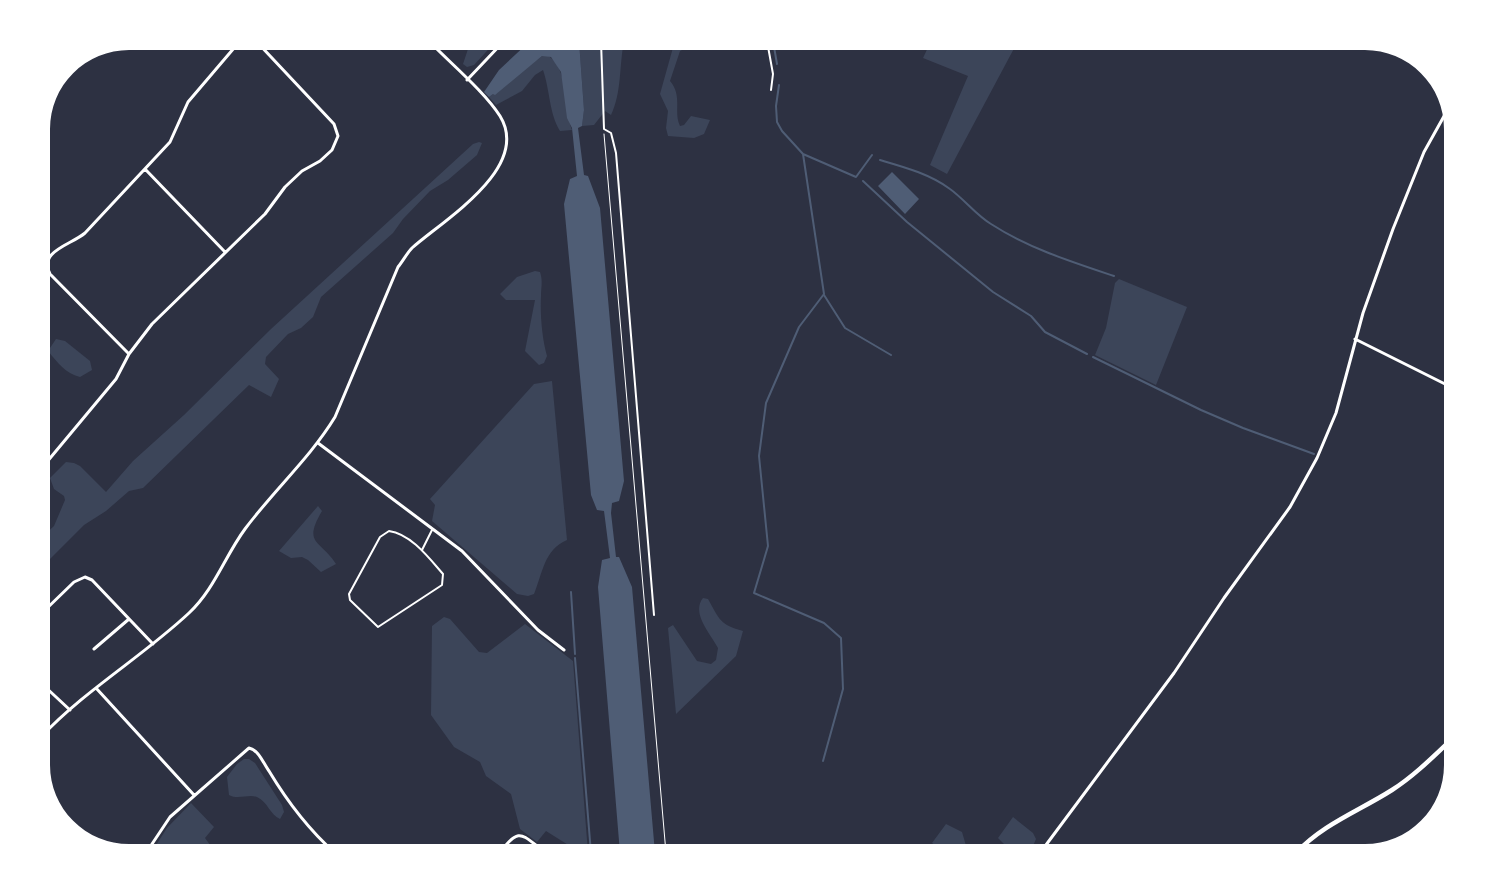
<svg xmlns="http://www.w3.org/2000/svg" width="1494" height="894" font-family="Arial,sans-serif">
<rect width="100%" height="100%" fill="#2d3142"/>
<!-- green -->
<path fill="#3c4559" d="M475 41H496L474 65 467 67 463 64 468 49Z
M579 41H624C619 66 622 92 611 115L605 111 594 125 582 126 584 110Z
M689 41 688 47 680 51 670 81C683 96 673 112 680 126L684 125 691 116 710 120 704 134 694 138 668 136 666 128 668 111 660 94 674 44 678 42Z
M931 41H1018L947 174 930 165 968 76 923 58Z
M546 55C569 64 564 110 572 130L560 131C549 113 550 90 543 70L535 75 522 91 496 105 489 97 542 56Z
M479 142 482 143 477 155 448 180 430 191 403 219 393 233 321 297 313 317 301 328 288 334 266 357 265 364 279 379 271 397 249 385 143 488 129 491 106 511 84 525 41 568V538L54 526 65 500 64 496 54 489 50 478 66 462 74 463 80 466 106 492 133 461 184 415 271 329 473 144Z
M535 271 540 272C543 281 541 287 541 296 540 315 542 338 547 356L544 363 539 365 525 351 535 300H506L500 294 517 277Z
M1119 279 1187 307 1156 385 1095 355 1106 328 1115 283Z
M56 339 65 341 90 361 92 370 80 377C65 373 58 363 48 351Z
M552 381 567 540C544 550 543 572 534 594L528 596 517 594 432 521 435 505 430 499 534 384Z
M318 506 322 511C302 545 321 540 336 564L321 572 308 560 302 557 291 558 279 551Z
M703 598 708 599C719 619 720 625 743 631L736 656 676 714 668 628 673 625 697 661 711 664 716 660 718 648C710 633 691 613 703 598Z
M444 617 450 619 479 652 487 653 525 624 573 661 588 853H581L546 831 537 842 520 829 511 794 486 776 480 762 454 747 431 715 432 626Z
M244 759H249L255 763 282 805 284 812 280 819C270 815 268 802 257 797 248 794 238 800 229 795L227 777 237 764Z
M191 803 214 827 205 838 216 853H151L167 828Z
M1013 817 1033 833 1036 839 1030 853H1009L1010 850 998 838Z
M946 824 962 832 967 849 975 853H946L932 843Z"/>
<!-- water -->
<path fill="#4f5d75" d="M530 41H579L584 110 582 126 578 128 584 175 588 176 600 208 624 481 619 501 612 503 611 513 616 557H619L632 587 655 853H620L598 587 602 560 610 558 604 511 597 510 591 495 564 204 570 179 577 176 572 128 567 118 561 72 551 57 542 56 495 95 493 94 489 97 484 92 499 70Z
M892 172 919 199 905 214 878 186Z"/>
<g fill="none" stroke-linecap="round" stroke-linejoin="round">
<!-- stream -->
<path stroke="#4f5d75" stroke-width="2" d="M773 41 777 64
M779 85 776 106 777 122 782 131 803 154 824 294 799 327 766 403 759 456 768 546 754 593 824 623 841 638 843 689 823 761
M803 154 856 177 872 155
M880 160C904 167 930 174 950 189 964 199 976 215 991 224 1028 248 1072 262 1114 276
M863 181 907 222 993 292 1031 316 1045 332 1087 354
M824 295 845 328 891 355
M1093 357 1201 410 1243 428 1314 454
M571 592 575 654
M575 658 591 853"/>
<!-- path -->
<path stroke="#fff" stroke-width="1" d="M604 134 666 853"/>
<!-- service -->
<path stroke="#fff" stroke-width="2" d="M601 41 604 129 611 133 616 153 654 615
M767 41 773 74 771 90
M389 531C411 534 429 558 443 574L442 585 378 627 350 600 349 594 380 537Z
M422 550 432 530"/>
<!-- minor -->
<path stroke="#fff" stroke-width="3" d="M467 80 504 41
M145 169 225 252
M1355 339 1453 388
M129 354 50 274C38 251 71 245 85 233L170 142 188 102 240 41
M318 443 462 551 538 630 564 650
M41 469 116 379 129 354 152 324 265 214 285 187 302 171 320 161 332 150 338 136 334 124 256 41
M41 614 74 582 85 577 92 580 153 644
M94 649 129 619
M41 683 70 710
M96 688 194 795
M41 737C85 690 142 657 189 613 214 590 225 556 245 529 274 490 310 458 335 417L398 267C403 261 407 253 412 248 442 221 532 168 500 116 484 91 450 63 429 41
M146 853 170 817 249 748C259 750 263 763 269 771 287 801 308 829 335 853
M500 853C521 823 523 838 547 853
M1040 853 1174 673 1224 598 1290 507 1317 458 1336 413 1363 313 1393 229 1424 152 1448 109"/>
<!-- tertiary -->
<path stroke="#fff" stroke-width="4.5" d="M1296 853C1323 824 1359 811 1392 790 1414 776 1434 756 1453 738"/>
</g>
<!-- crop -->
<path d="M0 0H1494V894H0ZM129 50H1365A79 79 0 0 1 1444 129V765A79 79 0 0 1 1365 844H129A79 79 0 0 1 50 765V129A79 79 0 0 1 129 50Z" fill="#fff" fill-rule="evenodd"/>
</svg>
